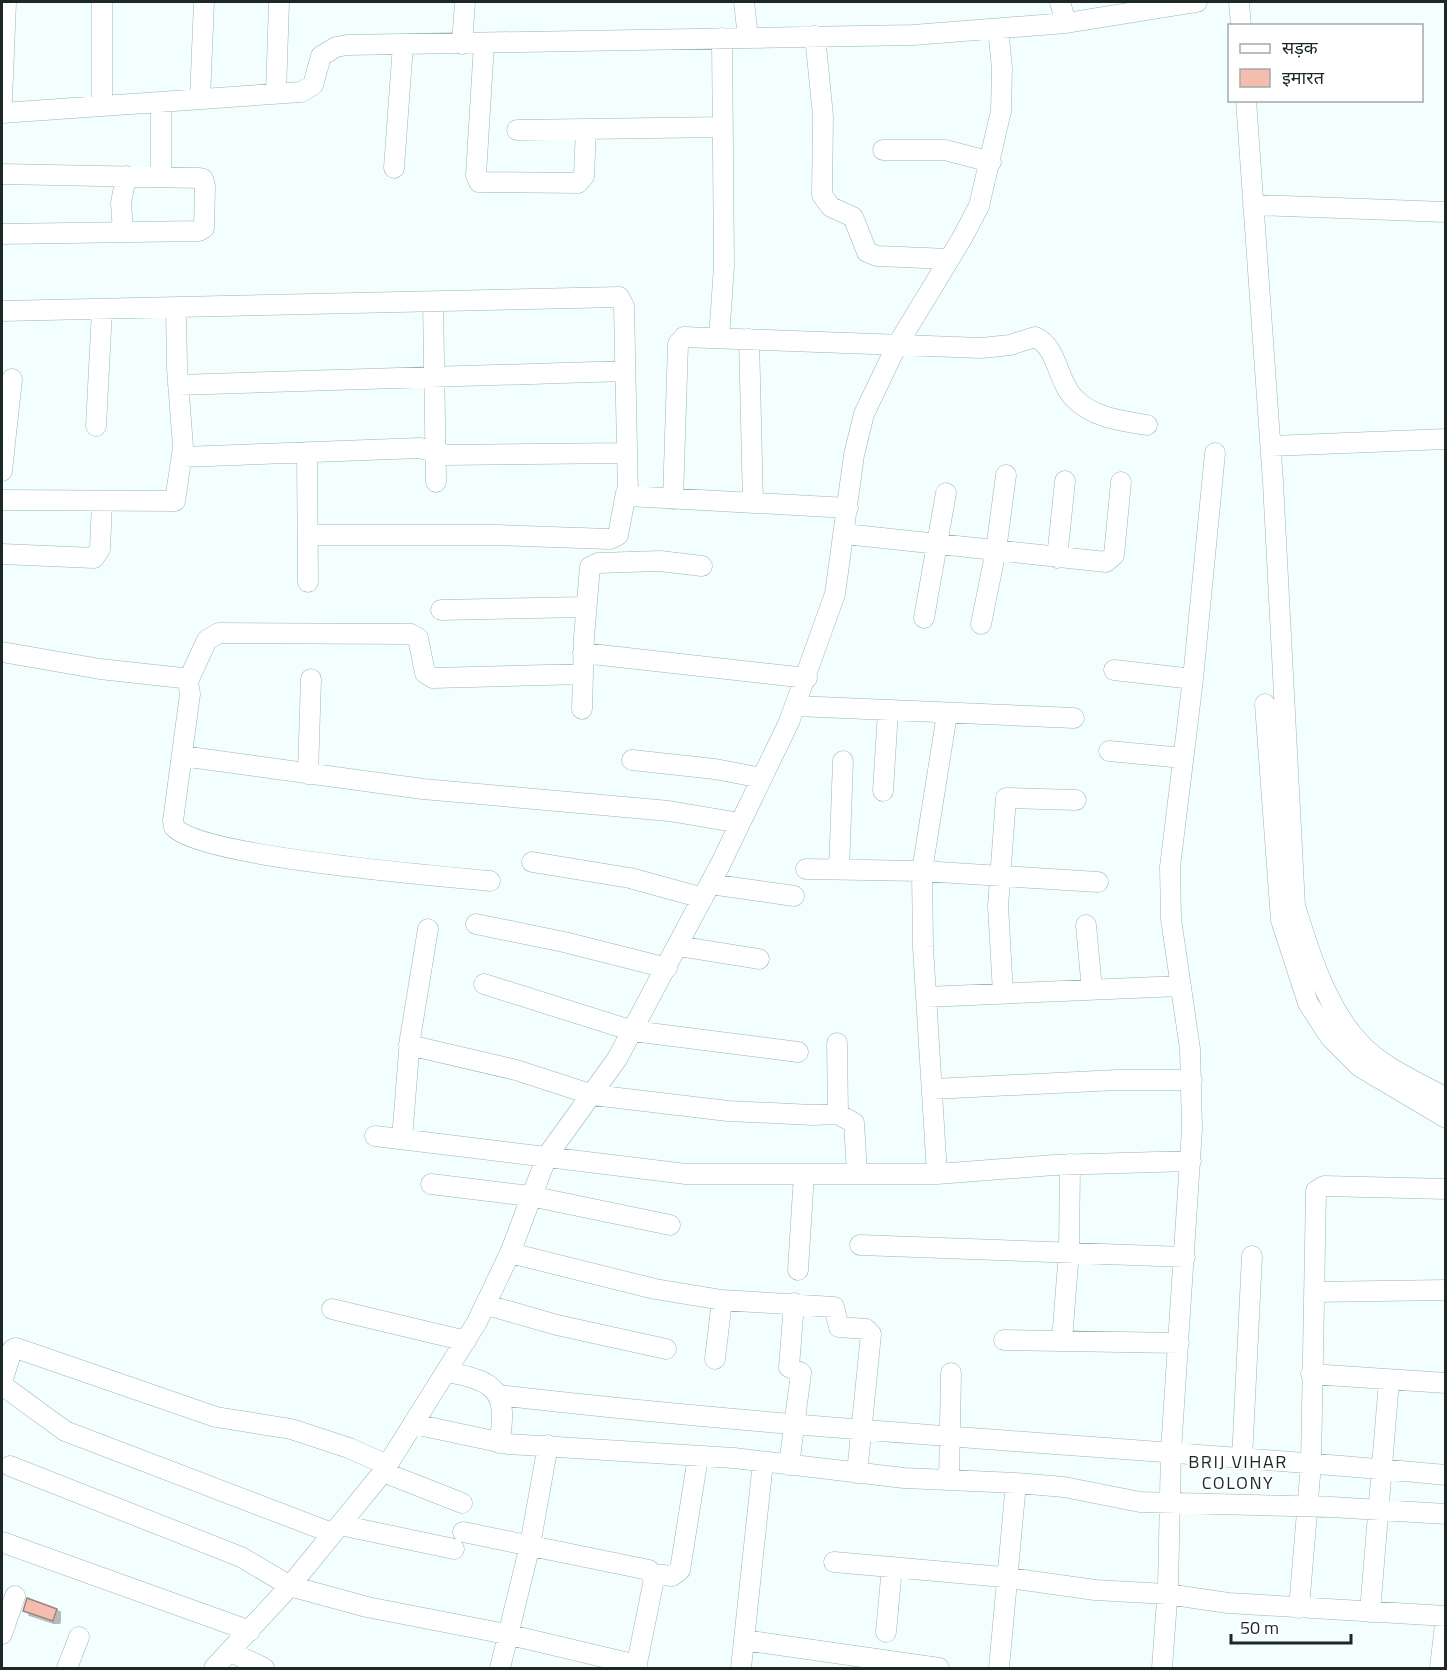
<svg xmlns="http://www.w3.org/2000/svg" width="1447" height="1670" font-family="'Titillium Web','Noto Sans Devanagari',sans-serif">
<defs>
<filter id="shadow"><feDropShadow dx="6" dy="4" stdDeviation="0" flood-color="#0004"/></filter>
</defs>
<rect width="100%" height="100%" fill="#f3fefe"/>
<!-- building -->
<path fill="#f4bdb0" stroke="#9c847f" stroke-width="1.5" filter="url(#shadow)" d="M27 1598 57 1609 53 1621 23 1611Z"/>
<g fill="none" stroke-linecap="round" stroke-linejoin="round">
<!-- street casing -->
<g stroke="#9ab6b5" stroke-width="21">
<path id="street" d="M744 2 748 37
M1060 2 1066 23
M1239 2 1241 26
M815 36 823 116 822 195 831 207 853 217 867 252 877 256 949 259
M462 44 465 2
M484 44 476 175 479 182 578 183 584 176 586 129
M276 93 279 2
M200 99 204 2
M2 100 6 2
M1246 100 1273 482 1295 906C1309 951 1325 1004 1357 1040 1379 1066 1416 1081 1446 1098
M161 102V177
M102 106V2
M2 113 301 92 313 85 321 56 336 47 347 45 913 35 1066 23 1197 2
M517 130 723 127
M883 150H945L991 162
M394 168 403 45
M2 174 199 178 203 179 205 186 204 228 199 231 2 234
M1253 205 1446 212
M123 232 121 203 126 176
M433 302 436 482
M2 311 619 297 624 306 628 496 848 508
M719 338 724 266 722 38
M749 339 753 503
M178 385 625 371
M96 426 102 310
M1271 446 1446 439
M307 452 308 582
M182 457 420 448 447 455 626 453
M2 471 12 379
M673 499 678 344 684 337 982 348 1010 345 1035 337C1058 347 1057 381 1074 398 1093 418 1122 421 1147 425
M2 500 175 501 183 447 177 368 176 308
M845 534 1106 562 1114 555 1121 482
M308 535H497L610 539 618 535 626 493
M2 554 94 558 100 549 102 502
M1057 558 1065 481
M441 610 585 607
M924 618 946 493
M981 624 996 550 1006 475
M2 652 100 669 182 678 188 681 190 694 173 821 174 827C200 857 439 876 490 881
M583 653 807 678
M1114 670 1193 679
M188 681 207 640 219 633 411 634 418 638 425 673 433 678 583 674
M1265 704 1281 920 1308 1003 1330 1037 1360 1067 1446 1118
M796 706 1074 718
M582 709 584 637 590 567 598 563 660 561 702 566
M1109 751 1183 758
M182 756 423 789 669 811 740 823
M632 760 715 769 762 778
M308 774 311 679
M883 791 888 711
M532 862 630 878 703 898
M806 869 922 871 1098 882
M839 870 843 761
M710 884 794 896
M476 924 564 942 667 968
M1086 925 1092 990
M678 946 759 959
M484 984 633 1031 798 1052
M1003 993 998 906 1006 798 1076 800
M926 997 1180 986
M837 1043 838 1114 854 1123 857 1173
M409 1045 516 1070 593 1095 728 1111 813 1115 838 1114
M933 1089 1117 1080H1192
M375 1136 686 1174H937L1054 1165 1191 1161
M402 1139 410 1039 428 929
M937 1174 923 947 922 871 947 714
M431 1184 530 1196 670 1225
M860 1245 1185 1257
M510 1253 655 1289 722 1300 834 1307 839 1327 866 1329 871 1334 857 1473
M798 1270 804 1174
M1314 1292 1446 1290
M487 1305 557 1325 666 1349
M332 1309 466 1341
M1004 1340 1179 1343
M1062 1340 1069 1251 1070 1164
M715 1359 722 1300
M446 1372C496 1380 509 1392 499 1443
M1311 1374 1446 1383
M2 1382 12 1350 16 1348 216 1417 291 1429 349 1448 387 1465
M2 1385 65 1431 332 1533
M498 1395C813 1432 1130 1446 1446 1475
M414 1424 508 1444 734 1458 904 1478 1016 1483 1064 1487 1140 1502 1331 1507 1446 1514
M1242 1459 1252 1256
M789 1465 801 1373 789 1367 794 1303
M10 1466 241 1557 290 1586 367 1607 506 1634 637 1665
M383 1472 462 1503
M949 1479 951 1373
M340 1525 454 1549
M463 1532 649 1570 654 1579 636 1668
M2 1542 250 1631
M834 1562 1003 1577 1095 1590 1167 1594 1228 1603 1446 1616
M653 1574 672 1576 680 1570 698 1457
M1299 1608 1311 1464 1316 1191 1324 1186 1446 1189
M1370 1612 1389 1381
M886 1632 892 1567
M2 1634 15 1596
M744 1640 939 1668
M231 1652 264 1668
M67 1668 79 1637
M214 1668 290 1586 383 1472 477 1322 510 1253 547 1156 617 1059 720 865 789 722 835 594 854 455 864 414 896 347 961 240 979 206 1001 111 1002 68 998 29
M500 1668 530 1545 548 1445
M741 1668 763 1462
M999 1668 1016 1483
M1162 1668 1168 1587 1171 1451 1192 1129 1190 1049 1171 919 1170 867 1193 679 1215 453
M1440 1668 1446 1616"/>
</g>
<!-- street -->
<use href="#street" stroke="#fff" stroke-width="20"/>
</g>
<g text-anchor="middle" stroke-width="4.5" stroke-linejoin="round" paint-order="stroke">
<!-- neighbourhood labels -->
<g font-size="18" letter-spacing="1.5" fill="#1c2727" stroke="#fff">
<text x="1238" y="1468">BRIJ VIHAR<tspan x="1238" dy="21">COLONY</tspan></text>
</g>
</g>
<!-- border -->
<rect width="1447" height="1670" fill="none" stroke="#1c2727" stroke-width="6"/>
<!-- legend -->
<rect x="1228" y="24" width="195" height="78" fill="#ffffff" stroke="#a4a9a9" stroke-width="1.5"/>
<rect x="1240" y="44" width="30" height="9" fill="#ffffff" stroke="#a4a9a9" stroke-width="1.5"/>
<text x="1282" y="54" font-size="18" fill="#1c2727">सड़क</text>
<rect x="1240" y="69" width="30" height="18" fill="#f4bdb0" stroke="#a4a9a9" stroke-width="1.5"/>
<text x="1282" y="84" font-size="18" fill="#1c2727">इमारत</text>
<!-- scale -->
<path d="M1231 1634v9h120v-9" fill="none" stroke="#1c2727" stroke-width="3"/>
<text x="1240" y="1634" font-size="18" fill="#1c2727" stroke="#ffffff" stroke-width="4.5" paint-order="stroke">50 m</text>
</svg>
